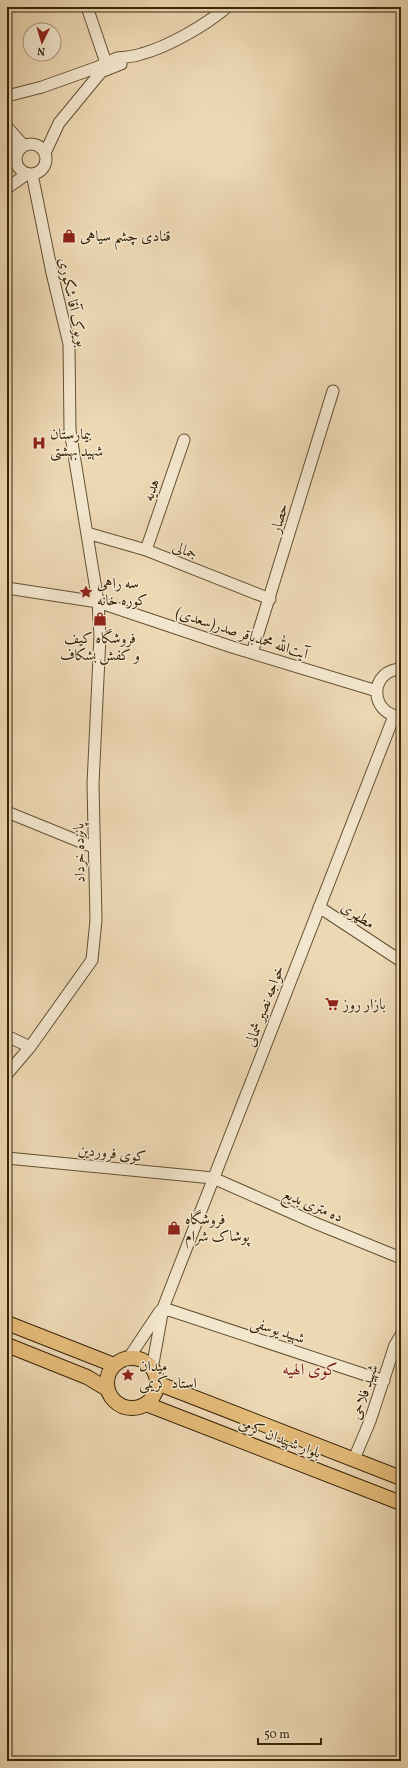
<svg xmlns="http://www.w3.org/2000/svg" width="408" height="1768" font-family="Vollkorn,Amiri,serif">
<rect width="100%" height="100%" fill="#edd8b4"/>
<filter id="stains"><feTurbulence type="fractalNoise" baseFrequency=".005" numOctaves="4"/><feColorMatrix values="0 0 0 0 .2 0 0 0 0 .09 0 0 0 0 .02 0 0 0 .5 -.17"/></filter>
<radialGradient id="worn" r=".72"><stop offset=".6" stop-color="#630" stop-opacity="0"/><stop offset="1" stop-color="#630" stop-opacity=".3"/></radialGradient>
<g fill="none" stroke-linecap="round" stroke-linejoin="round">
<!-- minor casing -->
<g stroke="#645132" stroke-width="13">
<path id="minor" d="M87 7 106 63
M117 58C125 57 133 57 141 54 168 47 206 25 227 7
M117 58H120L121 64 101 72 97 70 98 67Z
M7 96 42 87 98 67
M7 127 24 146
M7 140 18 152
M16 159a15 15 0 1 1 30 0a15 15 0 1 1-30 0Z
M45 153 59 123 101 72
M7 188 27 174
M87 533 146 550 270 599
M146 550 184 440
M7 588 98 602 232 647 377 691
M252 653 333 391
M400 717C368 712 370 670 401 669
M7 812 93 847
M319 907 401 961
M7 1036 30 1047
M7 1074 30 1047 92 960 96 920 93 784 100 636 98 602 70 430 69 344 52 273 32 174
M7 1158 213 1178 315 1223 401 1258
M163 1308 384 1381
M128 1359 160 1311
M152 1369 163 1308 394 716
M354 1459 370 1421 395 1345 401 1335"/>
</g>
<!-- major casing -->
<g stroke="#372406" stroke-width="16">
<path id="major" d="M7 1323 114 1365
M7 1345 87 1377 107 1389
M107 1383a25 25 0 1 1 50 0a25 25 0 1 1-50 0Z
M157 1383 401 1478
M146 1404 401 1503"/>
</g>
<!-- minor -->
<use href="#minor" stroke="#f3e6ce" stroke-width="11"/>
<!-- major -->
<use href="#major" stroke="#e6bc7a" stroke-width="14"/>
</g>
<!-- icons -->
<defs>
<g id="shop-bare" transform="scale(1.08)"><path d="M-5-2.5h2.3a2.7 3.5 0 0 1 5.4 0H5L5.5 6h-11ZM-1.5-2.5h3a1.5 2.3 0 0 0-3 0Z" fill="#8f2418" stroke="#f3e6ce" stroke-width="2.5" paint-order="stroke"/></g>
<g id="hospital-bare" transform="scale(1.08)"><path d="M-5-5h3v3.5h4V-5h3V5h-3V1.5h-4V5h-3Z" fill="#8f2418" stroke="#f3e6ce" stroke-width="2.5" paint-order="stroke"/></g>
<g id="sight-bare" transform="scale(1.08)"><path d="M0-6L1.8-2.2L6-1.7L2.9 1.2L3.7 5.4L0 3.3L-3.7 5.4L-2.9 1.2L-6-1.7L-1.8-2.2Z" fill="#8f2418" stroke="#f3e6ce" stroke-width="2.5" paint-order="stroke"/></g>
<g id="supermarket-bare" transform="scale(1.08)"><path d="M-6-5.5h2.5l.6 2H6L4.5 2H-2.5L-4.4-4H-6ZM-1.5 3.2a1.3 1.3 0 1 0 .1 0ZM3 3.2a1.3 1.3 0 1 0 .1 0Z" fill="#8f2418" stroke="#f3e6ce" stroke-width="2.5" paint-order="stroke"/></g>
</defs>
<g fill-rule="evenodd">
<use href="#shop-bare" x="69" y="236"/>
<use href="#hospital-bare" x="39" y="443"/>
<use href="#sight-bare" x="86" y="592"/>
<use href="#shop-bare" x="100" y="619"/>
<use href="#supermarket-bare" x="332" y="1004"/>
<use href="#shop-bare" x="174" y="1228"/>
<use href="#sight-bare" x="128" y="1375"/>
</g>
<g text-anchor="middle" stroke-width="3" stroke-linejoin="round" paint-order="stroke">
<!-- poi labels -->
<g font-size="15" fill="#372406" stroke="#f3e6ce" text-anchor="start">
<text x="80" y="241">قنادی چشم سیاهی</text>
<text x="50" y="439">بیمارستان<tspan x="50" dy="17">شهید بهشتی</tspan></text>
<text x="97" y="588">سه راهی<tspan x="97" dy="17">کوره خانه</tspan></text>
<text x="100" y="643" text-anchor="middle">فروشگاه کیف<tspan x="100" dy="17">و کفش بشکاف</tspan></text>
<text x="343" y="1009">بازار روز</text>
<text x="185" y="1224">فروشگاه<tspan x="185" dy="17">پوشاک شرام</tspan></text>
<text x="139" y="1371">میدان<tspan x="139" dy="17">استاد کریمی</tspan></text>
</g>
<!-- street labels -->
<g font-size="15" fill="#372406" stroke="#f3e6ce">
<text transform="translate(73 302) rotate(78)" y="5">بویوک آقا شکوری</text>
<text transform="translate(151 490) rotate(-71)" y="5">هدیه</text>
<text transform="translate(279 518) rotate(-73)" y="5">حصار</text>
<text transform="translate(185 550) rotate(21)" y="5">جمالی</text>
<text transform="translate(242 633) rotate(18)" y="5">آیت‌الله محمدباقر صدر(سعدی)</text>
<text transform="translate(79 853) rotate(-91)" y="5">پانزده خرداد</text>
<text transform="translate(358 915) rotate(33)" y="5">مطهری</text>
<text transform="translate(264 1006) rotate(-69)" y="5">خواجه نصیر شمالی</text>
<text transform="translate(112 1153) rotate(6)" y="5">کوی فروردین</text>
<text transform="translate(313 1205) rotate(23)" y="5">ده متری بدیع</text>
<text transform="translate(278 1330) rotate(18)" y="5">شهید یوسفی</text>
<text transform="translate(364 1392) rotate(-71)" y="5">شهید فلاحی</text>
<text transform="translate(280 1438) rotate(21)" y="5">بلوار شهیدان کرمی</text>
</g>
<!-- quarter labels -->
<g font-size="17" fill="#7a1f14" stroke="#f3e6ce">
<text x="310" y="1375">کوی الهیه</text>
</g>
</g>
<!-- margin -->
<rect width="408" height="1768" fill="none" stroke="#edd8b4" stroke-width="24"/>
<rect x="8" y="8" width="392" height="1752" fill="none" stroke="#372406" stroke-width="2"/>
<rect x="12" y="12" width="384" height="1744" fill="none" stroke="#372406"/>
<!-- north arrow -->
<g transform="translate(42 42) rotate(185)"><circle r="19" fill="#f3e6ce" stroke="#a8987e"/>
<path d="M0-3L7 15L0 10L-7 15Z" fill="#8f2418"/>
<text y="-6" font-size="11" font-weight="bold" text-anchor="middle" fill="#372406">N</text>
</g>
<!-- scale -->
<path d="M258 1738v6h63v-6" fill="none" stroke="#372406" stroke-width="2"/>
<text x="264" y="1738" font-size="12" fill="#372406" stroke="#f3e6ce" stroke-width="3" paint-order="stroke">50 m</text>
<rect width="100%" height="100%" filter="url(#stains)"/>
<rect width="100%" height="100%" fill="url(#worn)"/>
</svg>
